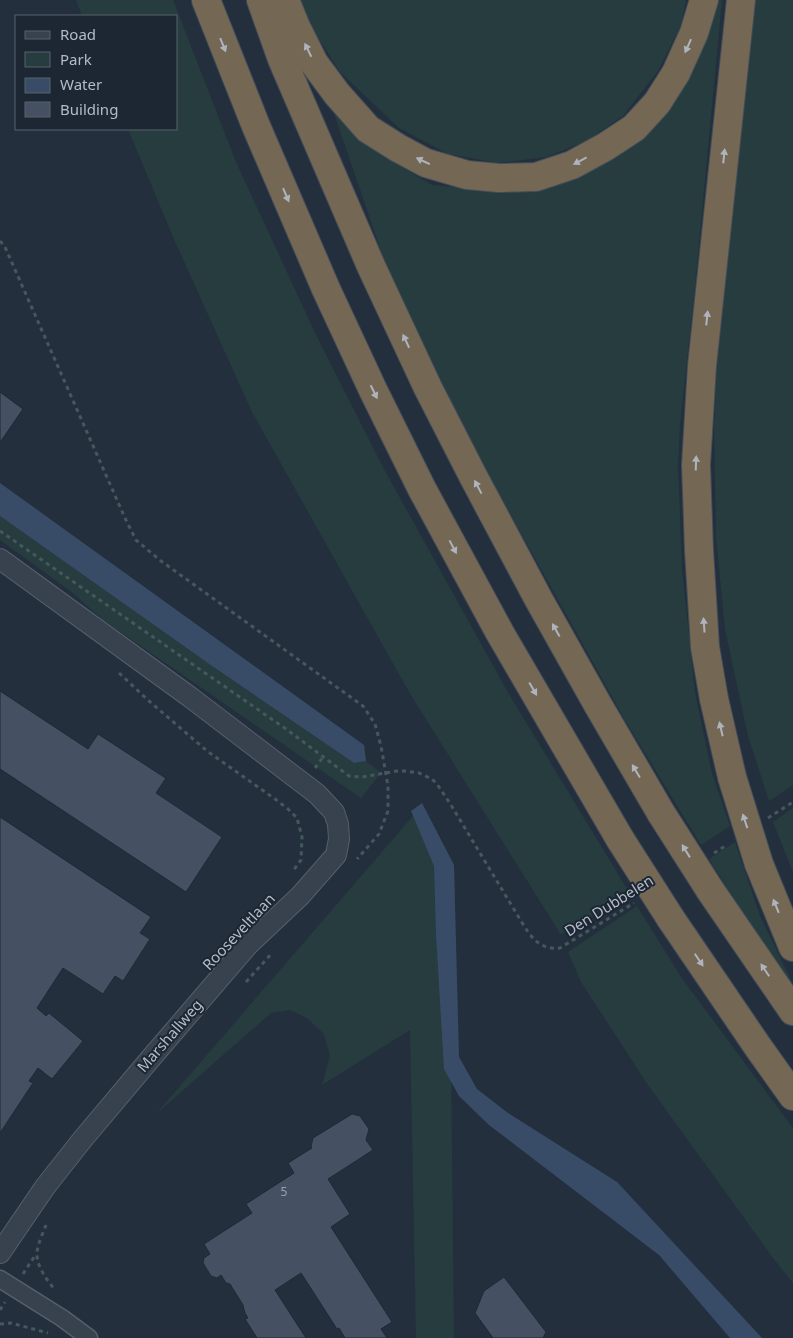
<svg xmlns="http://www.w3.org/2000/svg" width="793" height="1338" font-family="'Noto Sans',sans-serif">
<rect width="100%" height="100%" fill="#242f3e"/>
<!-- green -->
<path fill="#263c3f" d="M76 0H173L236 162 317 337 385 471 510 696 629 892 561 935 409 692 252 412 173 237 128 129H176V16H82Z
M294 0H686L681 25 658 71 623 116 588 140 547 157 498 163 448 154 399 128 340 72Z
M715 0H722L695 286 680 425 678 466 682 569 695 693 712 773 730 826 701 845 626 722 479 458 404 318 329 99 379 154 432 185 499 191 605 161Z
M755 0H793V785L769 801 748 736 725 629 716 538 714 426 718 348 750 38Z
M0 516 212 666 354 763 366 761 381 773 361 798 103 620 73 593 0 540Z
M793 808V872L773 822Z
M419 809 433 826 451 1054 454 1338H416L410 1030 322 1085 330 1056 324 1034 307 1018 290 1010 271 1013 156 1114Z
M735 842 760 916 793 984V992L753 930 709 859Z
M637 906 681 977 793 1128V1283L773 1258 648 1085 581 982 568 952Z"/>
<!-- water -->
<path fill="#394c67" d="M0 483 364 745 366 761 354 763 212 666 0 516Z
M422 803 454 865 459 1057 477 1089 508 1113 617 1182 762 1338H730L659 1255 489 1125 459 1096 444 1069 436 934 434 866 411 811Z"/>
<!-- building -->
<path fill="#455162" stroke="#1f2835" d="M0 392 23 409 1 441H0Z
M0 691 88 749 98 734 164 777 166 778 156 793 222 837 186 892 0 769Z
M0 817 151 917 140 933 150 939 123 981 115 976 103 994 63 968 37 1008 46 1016 49 1013 83 1041 52 1079 38 1068 29 1081 33 1083 0 1133Z
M352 1114 360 1116 369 1129 366 1140 373 1150 328 1179 350 1214 331 1227 392 1322 381 1329 387 1338H345L339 1328 337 1329 301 1273 275 1290 306 1338H257L245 1319 248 1318 245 1313 243 1305 230 1284 226 1283 221 1275 217 1278 211 1276 203 1263 204 1258 210 1254 204 1244 252 1213 246 1204 294 1173 288 1163 312 1148 311 1147 313 1138Z
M504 1277 546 1332 543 1338H493L475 1313 484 1291Z"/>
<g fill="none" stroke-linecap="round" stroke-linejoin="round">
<!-- minor casing -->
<g stroke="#565f6c" stroke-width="19">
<path id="minor" d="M0 1279 62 1318 89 1338"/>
</g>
<!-- tertiary casing -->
<g stroke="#565f6c" stroke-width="22">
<path id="tertiary" d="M0 559 190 697 317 794 334 812 338 824 339 839 336 855 300 896 248 945 151 1058 82 1140 45 1187 0 1253"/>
</g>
<!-- motorway casing -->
<g stroke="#434c59" stroke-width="30">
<path id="motorway" d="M206 0 256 126 326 289 373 390 422 489 500 633 620 839
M261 0 282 59 371 266 428 388 473 476 539 600 598 705 661 813
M285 0 296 27 314 63 337 94 368 129 398 148 426 163 467 175 499 178 536 177 572 165 605 147 634 128 657 103 676 73 694 33 704 0
M732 777 714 699 705 647 699 550 696 465 702 366 741 0
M759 864 793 947
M710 890 793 1011
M671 919 758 1047 793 1096"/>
</g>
<!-- path -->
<path stroke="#44595c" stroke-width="3" stroke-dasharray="4 4" stroke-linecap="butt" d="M0 241 5 247 125 518 136 540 161 561 363 706 375 724 381 746 388 786V811L379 834 357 859
M0 531 286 729 349 776 362 777 397 771H405L419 773 432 779 437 784 451 805 521 921C531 937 539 950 560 948L634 903
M119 673 149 701 207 751 275 799 288 809 297 818 302 837 301 860 293 871
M315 768 323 757
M768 818 793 802
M714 853 727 845
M246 982 272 953
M46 1225C43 1233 38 1243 37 1252 36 1266 47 1280 55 1290
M23 1274 36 1254
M0 1310 5 1302
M0 1324 11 1323 48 1333"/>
<!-- minor -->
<use href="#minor" stroke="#38414e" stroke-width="16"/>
<!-- tertiary -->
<use href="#tertiary" stroke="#38414e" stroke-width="20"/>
<!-- motorway -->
<use href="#motorway" stroke="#746855" stroke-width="28"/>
<!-- motorway-bridge casing -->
<g stroke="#434c59" stroke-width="30" stroke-linecap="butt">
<path id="motorway-bridge" d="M732 777 759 864
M661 813 710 890
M620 839 671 919"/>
</g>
<!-- motorway-bridge -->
<use href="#motorway-bridge" stroke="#746855" stroke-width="28"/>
</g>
<!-- one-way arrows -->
<defs><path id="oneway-solid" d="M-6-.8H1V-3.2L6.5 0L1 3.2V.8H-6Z" transform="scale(1.25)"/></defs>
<g fill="#aeb4bd">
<use href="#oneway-solid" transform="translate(223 45) rotate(68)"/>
<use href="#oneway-solid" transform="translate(688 46) rotate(114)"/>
<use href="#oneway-solid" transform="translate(308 50) rotate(-116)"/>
<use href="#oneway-solid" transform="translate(724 156) rotate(-84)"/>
<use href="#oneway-solid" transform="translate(423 161) rotate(-155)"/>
<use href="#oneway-solid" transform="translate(580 161) rotate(152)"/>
<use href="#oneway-solid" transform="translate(286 195) rotate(67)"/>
<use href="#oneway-solid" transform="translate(707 318) rotate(-84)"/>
<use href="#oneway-solid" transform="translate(406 341) rotate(-115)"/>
<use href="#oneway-solid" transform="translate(374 392) rotate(64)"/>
<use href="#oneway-solid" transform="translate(696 463) rotate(-88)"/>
<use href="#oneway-solid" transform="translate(478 487) rotate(-118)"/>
<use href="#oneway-solid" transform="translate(453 547) rotate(62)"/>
<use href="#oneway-solid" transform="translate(704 625) rotate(-94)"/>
<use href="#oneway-solid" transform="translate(556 630) rotate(-119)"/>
<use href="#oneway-solid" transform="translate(533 689) rotate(60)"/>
<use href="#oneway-solid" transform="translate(721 729) rotate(-103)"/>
<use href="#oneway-solid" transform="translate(636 771) rotate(-121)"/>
<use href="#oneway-solid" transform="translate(745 821) rotate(-108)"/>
<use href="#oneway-solid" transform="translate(686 851) rotate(-122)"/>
<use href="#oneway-solid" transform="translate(776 906) rotate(-112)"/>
<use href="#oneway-solid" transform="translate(699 960) rotate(56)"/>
<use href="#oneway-solid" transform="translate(765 970) rotate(-124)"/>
</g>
<g text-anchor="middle" stroke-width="4" stroke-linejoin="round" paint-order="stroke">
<!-- number labels -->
<g font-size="12" fill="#98a1af">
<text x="284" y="1196">5</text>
</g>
<!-- street labels -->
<g font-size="15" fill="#b4bcc9" stroke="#1d2633">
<text transform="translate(609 906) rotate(-32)" y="5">Den Dubbelen</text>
<text transform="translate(239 932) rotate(-47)" y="5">Rooseveltlaan</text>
<text transform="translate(170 1036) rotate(-49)" y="5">Marshallweg</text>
</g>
</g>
<!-- legend -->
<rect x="15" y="15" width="162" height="115" fill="#1d2633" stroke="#59626f"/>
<rect x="25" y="31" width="25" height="8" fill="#38414e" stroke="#59626f"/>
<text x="60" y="40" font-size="15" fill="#b4bcc9">Road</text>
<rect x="25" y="52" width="25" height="15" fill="#263c3f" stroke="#59626f"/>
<text x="60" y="65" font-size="15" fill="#b4bcc9">Park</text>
<rect x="25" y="78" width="25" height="15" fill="#394c67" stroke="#59626f"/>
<text x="60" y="90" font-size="15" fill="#b4bcc9">Water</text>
<rect x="25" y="102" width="25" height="15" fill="#455162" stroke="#59626f"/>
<text x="60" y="115" font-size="15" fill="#b4bcc9">Building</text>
</svg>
